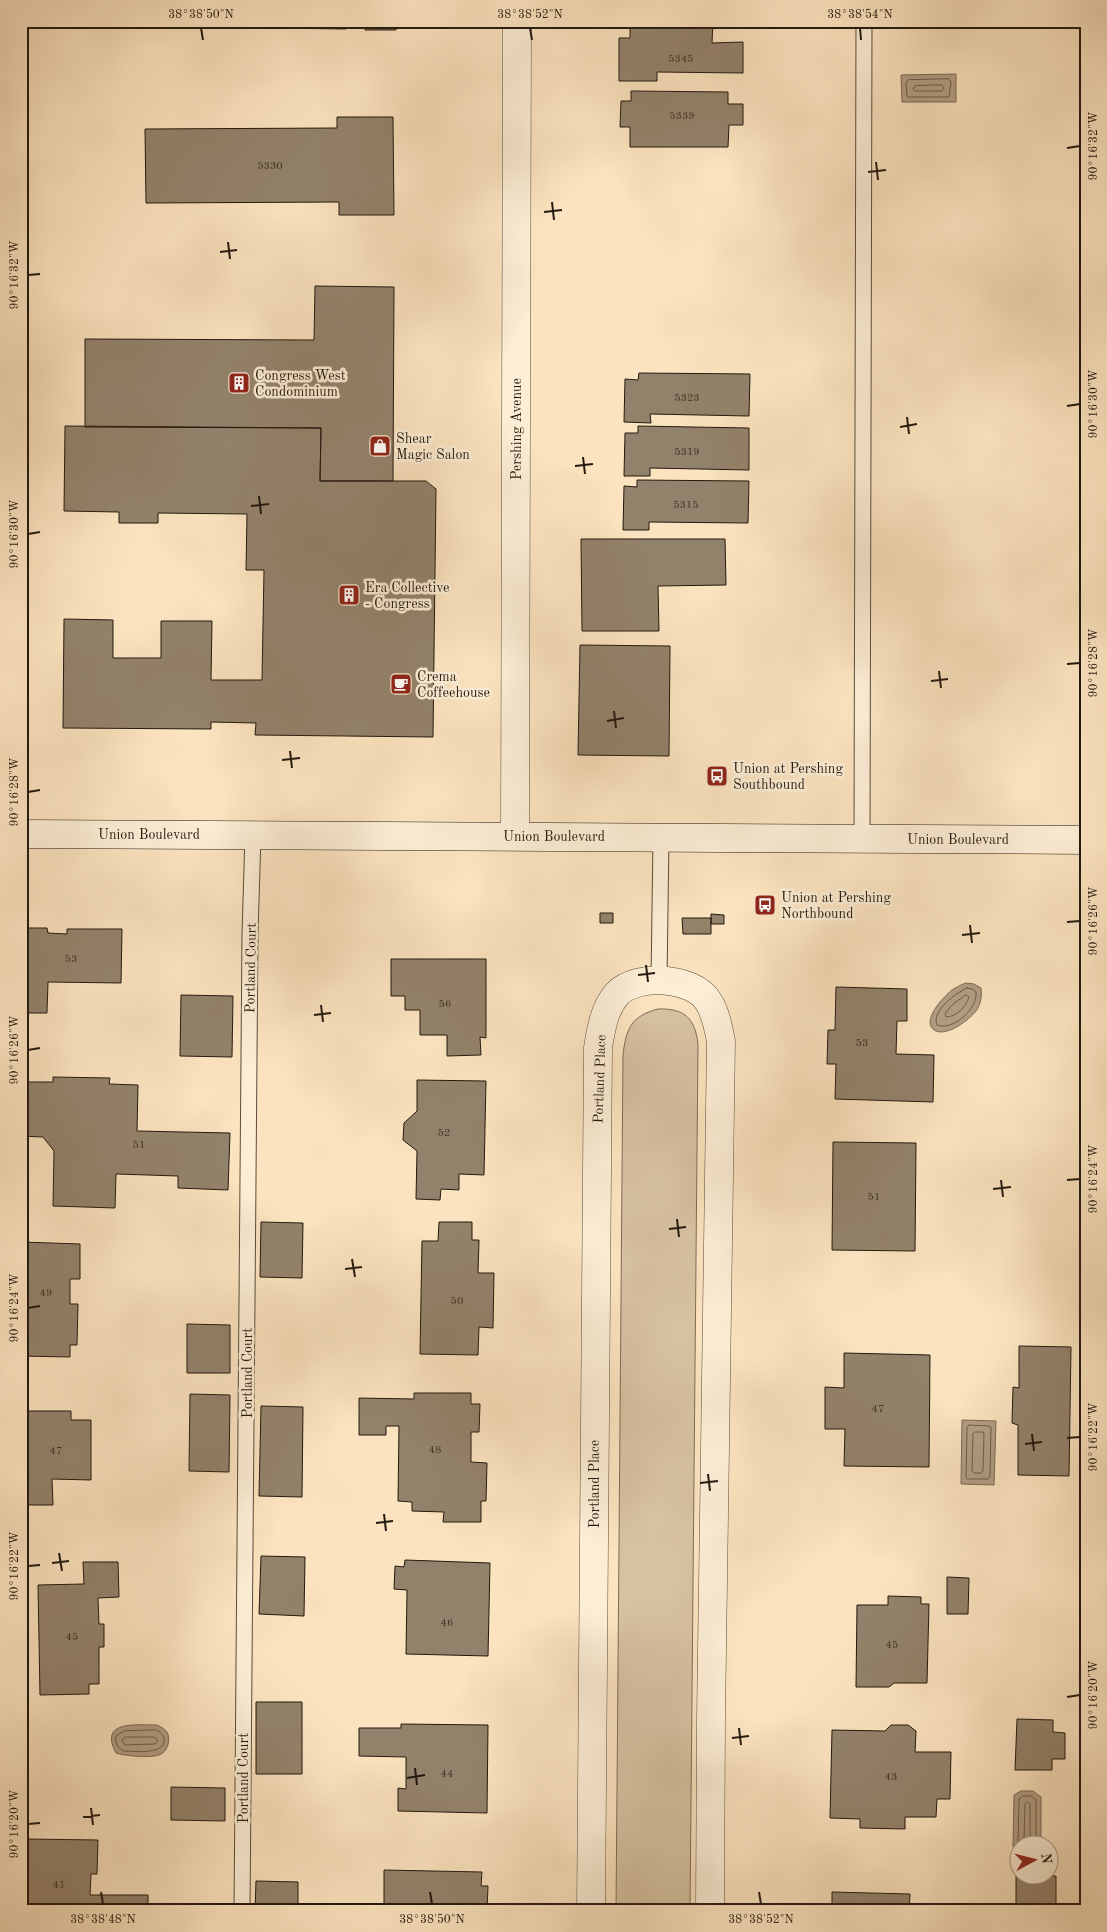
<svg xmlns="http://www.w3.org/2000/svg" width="1107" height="1932" font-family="'Old Standard TT',serif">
<rect width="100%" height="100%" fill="#fbe3bf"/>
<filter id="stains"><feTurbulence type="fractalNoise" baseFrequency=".004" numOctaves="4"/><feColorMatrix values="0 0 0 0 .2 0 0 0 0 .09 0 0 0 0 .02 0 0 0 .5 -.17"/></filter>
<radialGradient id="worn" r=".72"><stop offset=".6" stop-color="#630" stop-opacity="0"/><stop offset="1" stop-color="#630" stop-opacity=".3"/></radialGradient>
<!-- green -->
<path fill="#d6c1a1" stroke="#7c6d58" d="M658 1009C684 1008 695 1018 698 1044L690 1911H616L623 1055C626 1029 631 1016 658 1009Z"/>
<!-- water -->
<path fill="#b29e83" stroke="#796955" d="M956 74V102H902L901 75Z
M966 983 974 984 981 988C982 996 981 1004 976 1011 969 1020 948 1036 936 1031 918 1023 946 993 955 988 959 986 963 984 966 983Z
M962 1420 996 1421 994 1485 961 1484Z
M157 1725C161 1727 165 1729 167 1732 171 1739 168 1752 159 1755 150 1758 124 1756 116 1753 98 1720 137 1725 157 1725Z
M1021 1791H1033L1041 1797V1844H1020L1019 1851 1013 1847 1014 1795Z"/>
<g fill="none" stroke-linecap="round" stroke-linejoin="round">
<!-- shore -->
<path stroke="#6a5c49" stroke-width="1" d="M949 79 951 82 949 97H909L907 96 906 82 908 80Z
M942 85 944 88 942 91H915L913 89 915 86Z
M967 988 972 989 976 992C978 1009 953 1031 937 1025 931 1011 956 993 967 988Z
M966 995 969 997C966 1007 956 1017 946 1017L945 1014 951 1006Z
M969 1425 989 1426 991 1427 990 1477 988 1479H968L966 1478 967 1428Z
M975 1432H983L984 1434 983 1471 981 1473H974L972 1471 973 1434Z
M156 1730C161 1733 165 1735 164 1742 161 1755 134 1751 124 1751 117 1748 115 1743 116 1736L124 1731Z
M126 1737H154L158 1740 155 1744 125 1745 122 1740Z
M1028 1802 1030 1804V1840L1027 1843 1024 1840 1025 1804Z
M1020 1845 1018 1843 1019 1799 1023 1796H1031L1036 1800V1844"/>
</g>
<!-- building -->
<path fill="#93826b" stroke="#23190f" d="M90 21H164V28L90 27Z
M180 21H255V28L180 27Z
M272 21H346V29L272 28Z
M365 21H396V30H365Z
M630 21H713L712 43 743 42V73L657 72V81H619V38H630Z
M631 91 728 92V104H743V125H729L728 147H630V127H620L621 101H631Z
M337 117H393L394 215H339V202L146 203 145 129 337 128Z
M315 286 394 287 393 481H320L321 428 85 427V339L314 340Z
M639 373 750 374 749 416 650 414 651 423 624 422 625 379 638 380Z
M65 426 321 428 320 481H426L436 489 433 737 255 735 256 723 211 722V729L63 728 64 619 113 620V658H161V621H212L211 680H262L264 570H246L247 514 158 513V523H119V512L64 511Z
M638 426 749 428V470L650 468V476H624L625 433H638Z
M637 480 749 481 748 523 649 522V530H623L624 486 637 487Z
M581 539H725L726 585 658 586 659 631H582Z
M580 645 670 646 669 756 578 755Z
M600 913H613V923H600Z
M711 914 724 915V924H711Z
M682 918H711V934H683Z
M21 928H47L48 933 67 934V929H122L121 983 48 982 47 1013H21Z
M391 959H486V1038L480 1037 481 1055 447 1056V1035H420V1010H405V996H391Z
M836 987 907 989V1021H897L896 1054 934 1055 933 1102 835 1099 836 1064H827L828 1030H835Z
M181 995 233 996 232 1057 180 1056Z
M53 1077 110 1078 109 1084 138 1085 137 1131 230 1133 228 1190 178 1188V1176L116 1174 115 1208 53 1206 54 1151 43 1137 21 1136V1082H53Z
M417 1080 486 1081 484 1175 459 1174V1190L441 1189 440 1200 416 1199 417 1151 403 1140 404 1123 417 1111Z
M833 1142 916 1143 915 1251 832 1250Z
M261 1222 303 1223 302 1278 260 1277Z
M439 1222H472V1240H479L478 1273H494L493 1328 479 1327 478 1355 420 1354 422 1241H438Z
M21 1242 80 1244V1279H70V1304H78L77 1345H70V1357L21 1356Z
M187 1324 230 1325V1373H187Z
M1019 1346 1071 1347 1069 1476 1018 1475V1425L1012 1423 1013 1387 1019 1388Z
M844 1353 930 1355 929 1467 844 1466 845 1429H825V1387L844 1388Z
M414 1393H471V1404H480L479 1432H471V1462L487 1463 486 1501H481V1522H443L444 1512 412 1511V1502L398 1501 399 1426H386V1435H359V1398L414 1399Z
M190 1394 230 1395 229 1472 189 1471Z
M261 1406 303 1407 302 1497 259 1496Z
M21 1411H71V1420H91V1480L52 1479 53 1505H21Z
M261 1556 305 1557 304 1616 259 1614Z
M405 1560 490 1563 488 1656 406 1654 407 1590 394 1589 395 1566 404 1567Z
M83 1562H118L119 1597 98 1598 99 1624H104V1647H99V1684H89V1694L40 1695 38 1585 84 1584Z
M947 1577 969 1578 968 1614H947Z
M888 1596 921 1597V1604H929L927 1683H894L889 1687H856L857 1605H888Z
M256 1702H302V1774H256Z
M1017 1719 1053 1720V1732L1065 1733V1759H1052V1770H1015Z
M401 1724 488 1725 487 1813 398 1811V1788L406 1789V1757L359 1756V1728H401Z
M891 1725H908L916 1731 915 1752H951L950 1799H937L936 1817H905V1829L860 1828V1819L830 1818 832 1730 885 1731Z
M171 1787 225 1788V1821L171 1820Z
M28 1839 98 1840 97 1874H91L90 1895H148V1911H28Z
M384 1870 482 1872 481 1886H488L487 1911H384Z
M1016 1876H1056V1911H1016Z
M256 1881 298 1882V1911H255Z
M832 1892 910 1894 909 1911H832Z"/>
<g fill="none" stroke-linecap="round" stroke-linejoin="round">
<!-- lane casing -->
<g stroke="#594c3b" stroke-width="17">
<path id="lane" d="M862 839 864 21
M659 981 661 837
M242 1911 250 935 253 835"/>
</g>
<!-- street casing -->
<g stroke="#594c3b" stroke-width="29">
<path id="street" d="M515 836 517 21
M591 1911 598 1048C601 1029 604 1009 617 994 637 973 693 977 708 1001 716 1013 718 1027 721 1041L711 1718 710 1911"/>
</g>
<!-- secondary casing -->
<g stroke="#23190f" stroke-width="29">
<path id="secondary" d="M21 834 1086 840"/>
</g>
<!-- lane -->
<use href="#lane" stroke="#fcedd5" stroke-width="15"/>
<!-- street -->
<use href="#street" stroke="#fcedd5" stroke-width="28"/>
<!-- secondary -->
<use href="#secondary" stroke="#fcedd5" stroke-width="28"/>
</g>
<!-- ticks -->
<path fill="none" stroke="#23190f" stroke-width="2" d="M201 28 203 40M530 28 532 40M860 28 861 40M1067 148 1080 146M876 162 878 180M868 172 886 170M552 202 554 220M544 212 562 210M228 242 230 259M220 252 237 250M28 275 40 274M1067 406 1080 404M907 417 909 434M900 427 917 424M583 457 585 474M575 466 593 464M259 496 261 514M251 506 269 504M28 534 40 532M1067 664 1080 663M939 671 941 688M931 681 948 679M614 711 616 728M607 721 624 718M290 751 292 768M282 760 300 758M28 792 40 790M1067 922 1080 921M970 925 972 943M962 935 980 933M646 965 648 982M638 975 655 973M321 1005 323 1022M314 1015 331 1013M28 1050 40 1048M1001 1180 1003 1197M1067 1180 1080 1179M993 1189 1011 1187M677 1219 679 1237M669 1229 686 1227M352 1259 355 1277M345 1269 362 1267M28 1308 40 1306M1032 1434 1034 1451M1067 1438 1080 1437M1025 1444 1042 1442M708 1474 710 1491M700 1483 718 1481M384 1514 386 1531M376 1523 393 1521M59 1553 62 1571M52 1563 69 1561M28 1566 40 1565M1067 1697 1080 1695M739 1728 741 1745M732 1738 749 1736M415 1768 417 1785M407 1778 425 1775M91 1808 93 1825M83 1817 100 1815M28 1824 40 1823M101 1892 103 1904M430 1892 432 1904M759 1892 761 1904"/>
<!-- icons -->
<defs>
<g id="building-square" transform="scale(1.125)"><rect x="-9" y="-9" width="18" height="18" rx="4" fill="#8f2418" stroke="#fcedd5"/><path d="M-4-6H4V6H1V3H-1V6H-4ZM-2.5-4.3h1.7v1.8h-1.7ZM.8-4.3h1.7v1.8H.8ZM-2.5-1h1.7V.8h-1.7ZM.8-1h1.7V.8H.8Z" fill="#fff"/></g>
<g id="shop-square" transform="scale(1.125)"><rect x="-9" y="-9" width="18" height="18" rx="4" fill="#8f2418" stroke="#fcedd5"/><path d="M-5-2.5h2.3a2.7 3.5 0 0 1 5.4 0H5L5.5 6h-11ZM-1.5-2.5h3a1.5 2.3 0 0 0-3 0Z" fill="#fff"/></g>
<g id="cafe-square" transform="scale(1.125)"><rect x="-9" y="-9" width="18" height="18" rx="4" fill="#8f2418" stroke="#fcedd5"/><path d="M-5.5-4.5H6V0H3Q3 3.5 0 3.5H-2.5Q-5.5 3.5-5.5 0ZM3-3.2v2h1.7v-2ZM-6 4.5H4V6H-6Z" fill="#fff"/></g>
<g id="bus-square" transform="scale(1.125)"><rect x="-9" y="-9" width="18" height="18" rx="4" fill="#8f2418" stroke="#fcedd5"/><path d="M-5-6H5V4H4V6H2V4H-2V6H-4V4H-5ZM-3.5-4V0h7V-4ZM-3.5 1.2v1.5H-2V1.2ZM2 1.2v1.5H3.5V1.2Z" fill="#fff"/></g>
</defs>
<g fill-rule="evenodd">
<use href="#building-square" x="239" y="383"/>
<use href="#shop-square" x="380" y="446"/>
<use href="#building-square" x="349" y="595"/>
<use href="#cafe-square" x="401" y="684"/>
<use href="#bus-square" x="717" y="776"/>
<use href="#bus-square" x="765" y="905"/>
</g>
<g text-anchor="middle" stroke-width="5" stroke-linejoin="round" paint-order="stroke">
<!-- number labels -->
<g font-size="11" fill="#3f3326">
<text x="681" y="62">5345</text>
<text x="682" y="119">5339</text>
<text x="270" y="169">5330</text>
<text x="687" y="401">5323</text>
<text x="687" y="455">5319</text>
<text x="686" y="508">5315</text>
<text x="71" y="962">53</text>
<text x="445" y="1007">56</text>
<text x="862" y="1046">53</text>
<text x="444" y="1136">52</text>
<text x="139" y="1148">51</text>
<text x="874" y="1200">51</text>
<text x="46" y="1296">49</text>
<text x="457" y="1304">50</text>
<text x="878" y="1412">47</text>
<text x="435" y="1453">48</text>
<text x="56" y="1454">47</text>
<text x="447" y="1626">46</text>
<text x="72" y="1640">45</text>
<text x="892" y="1648">45</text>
<text x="447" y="1777">44</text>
<text x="891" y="1780">43</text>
<text x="59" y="1888">41</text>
</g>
<!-- poi labels -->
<g font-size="14" fill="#23190f" stroke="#fcedd5" text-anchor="start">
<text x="255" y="380">Congress West<tspan x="255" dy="16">Condominium</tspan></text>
<text x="396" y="443">Shear<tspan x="396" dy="16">Magic Salon</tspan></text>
<text x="365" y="592">Era Collective<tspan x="365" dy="16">- Congress</tspan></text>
<text x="417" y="681">Crema<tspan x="417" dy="16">Coffeehouse</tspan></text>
<text x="733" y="773">Union at Pershing<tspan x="733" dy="16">Southbound</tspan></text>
<text x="781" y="902">Union at Pershing<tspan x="781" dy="16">Northbound</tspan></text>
</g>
<!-- street labels -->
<g font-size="14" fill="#23190f" stroke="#fcedd5">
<text transform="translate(516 429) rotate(-90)" y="5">Pershing Avenue</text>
<text x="149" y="839">Union Boulevard</text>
<text x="554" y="841">Union Boulevard</text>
<text x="958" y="844">Union Boulevard</text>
<text transform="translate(250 968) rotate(-89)" y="5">Portland Court</text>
<text transform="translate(599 1079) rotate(-88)" y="5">Portland Place</text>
<text transform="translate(247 1373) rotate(-90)" y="5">Portland Court</text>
<text transform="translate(594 1484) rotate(-90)" y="5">Portland Place</text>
<text transform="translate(243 1778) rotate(-90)" y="5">Portland Court</text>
</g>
</g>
<!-- margin -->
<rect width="1107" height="1932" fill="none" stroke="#fbe3bf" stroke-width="55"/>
<!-- north arrow -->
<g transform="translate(1034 1860) rotate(83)"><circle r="24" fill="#fcedd5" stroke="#a59886"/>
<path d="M0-4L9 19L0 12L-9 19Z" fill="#8f2418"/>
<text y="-8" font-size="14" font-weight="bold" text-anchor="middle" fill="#23190f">N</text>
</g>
<rect x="28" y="28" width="1052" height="1876" fill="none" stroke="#23190f" stroke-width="2"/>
<g font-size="12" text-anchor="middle" fill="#23190f">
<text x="201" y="18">38°38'50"N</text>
<text x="530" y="18">38°38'52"N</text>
<text x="860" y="18">38°38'54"N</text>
<text transform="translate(1093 146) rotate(-90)" y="4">90°16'32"W</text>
<text transform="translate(14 275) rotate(-90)" y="4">90°16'32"W</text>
<text transform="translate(1093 404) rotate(-90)" y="4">90°16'30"W</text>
<text transform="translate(14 534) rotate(-90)" y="4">90°16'30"W</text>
<text transform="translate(1093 663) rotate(-90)" y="4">90°16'28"W</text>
<text transform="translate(14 792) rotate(-90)" y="4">90°16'28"W</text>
<text transform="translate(1093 921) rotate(-90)" y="4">90°16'26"W</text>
<text transform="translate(14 1050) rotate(-90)" y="4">90°16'26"W</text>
<text transform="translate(1093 1179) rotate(-90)" y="4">90°16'24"W</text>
<text transform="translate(14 1308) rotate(-90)" y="4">90°16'24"W</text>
<text transform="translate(1093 1437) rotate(-90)" y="4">90°16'22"W</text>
<text transform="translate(14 1566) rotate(-90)" y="4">90°16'22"W</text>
<text transform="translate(1093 1695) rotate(-90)" y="4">90°16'20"W</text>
<text transform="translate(14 1824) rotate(-90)" y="4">90°16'20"W</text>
<text x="103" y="1923">38°38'48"N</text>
<text x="432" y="1923">38°38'50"N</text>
<text x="761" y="1923">38°38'52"N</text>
</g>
<rect width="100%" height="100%" filter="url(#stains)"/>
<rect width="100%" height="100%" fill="url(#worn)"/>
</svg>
